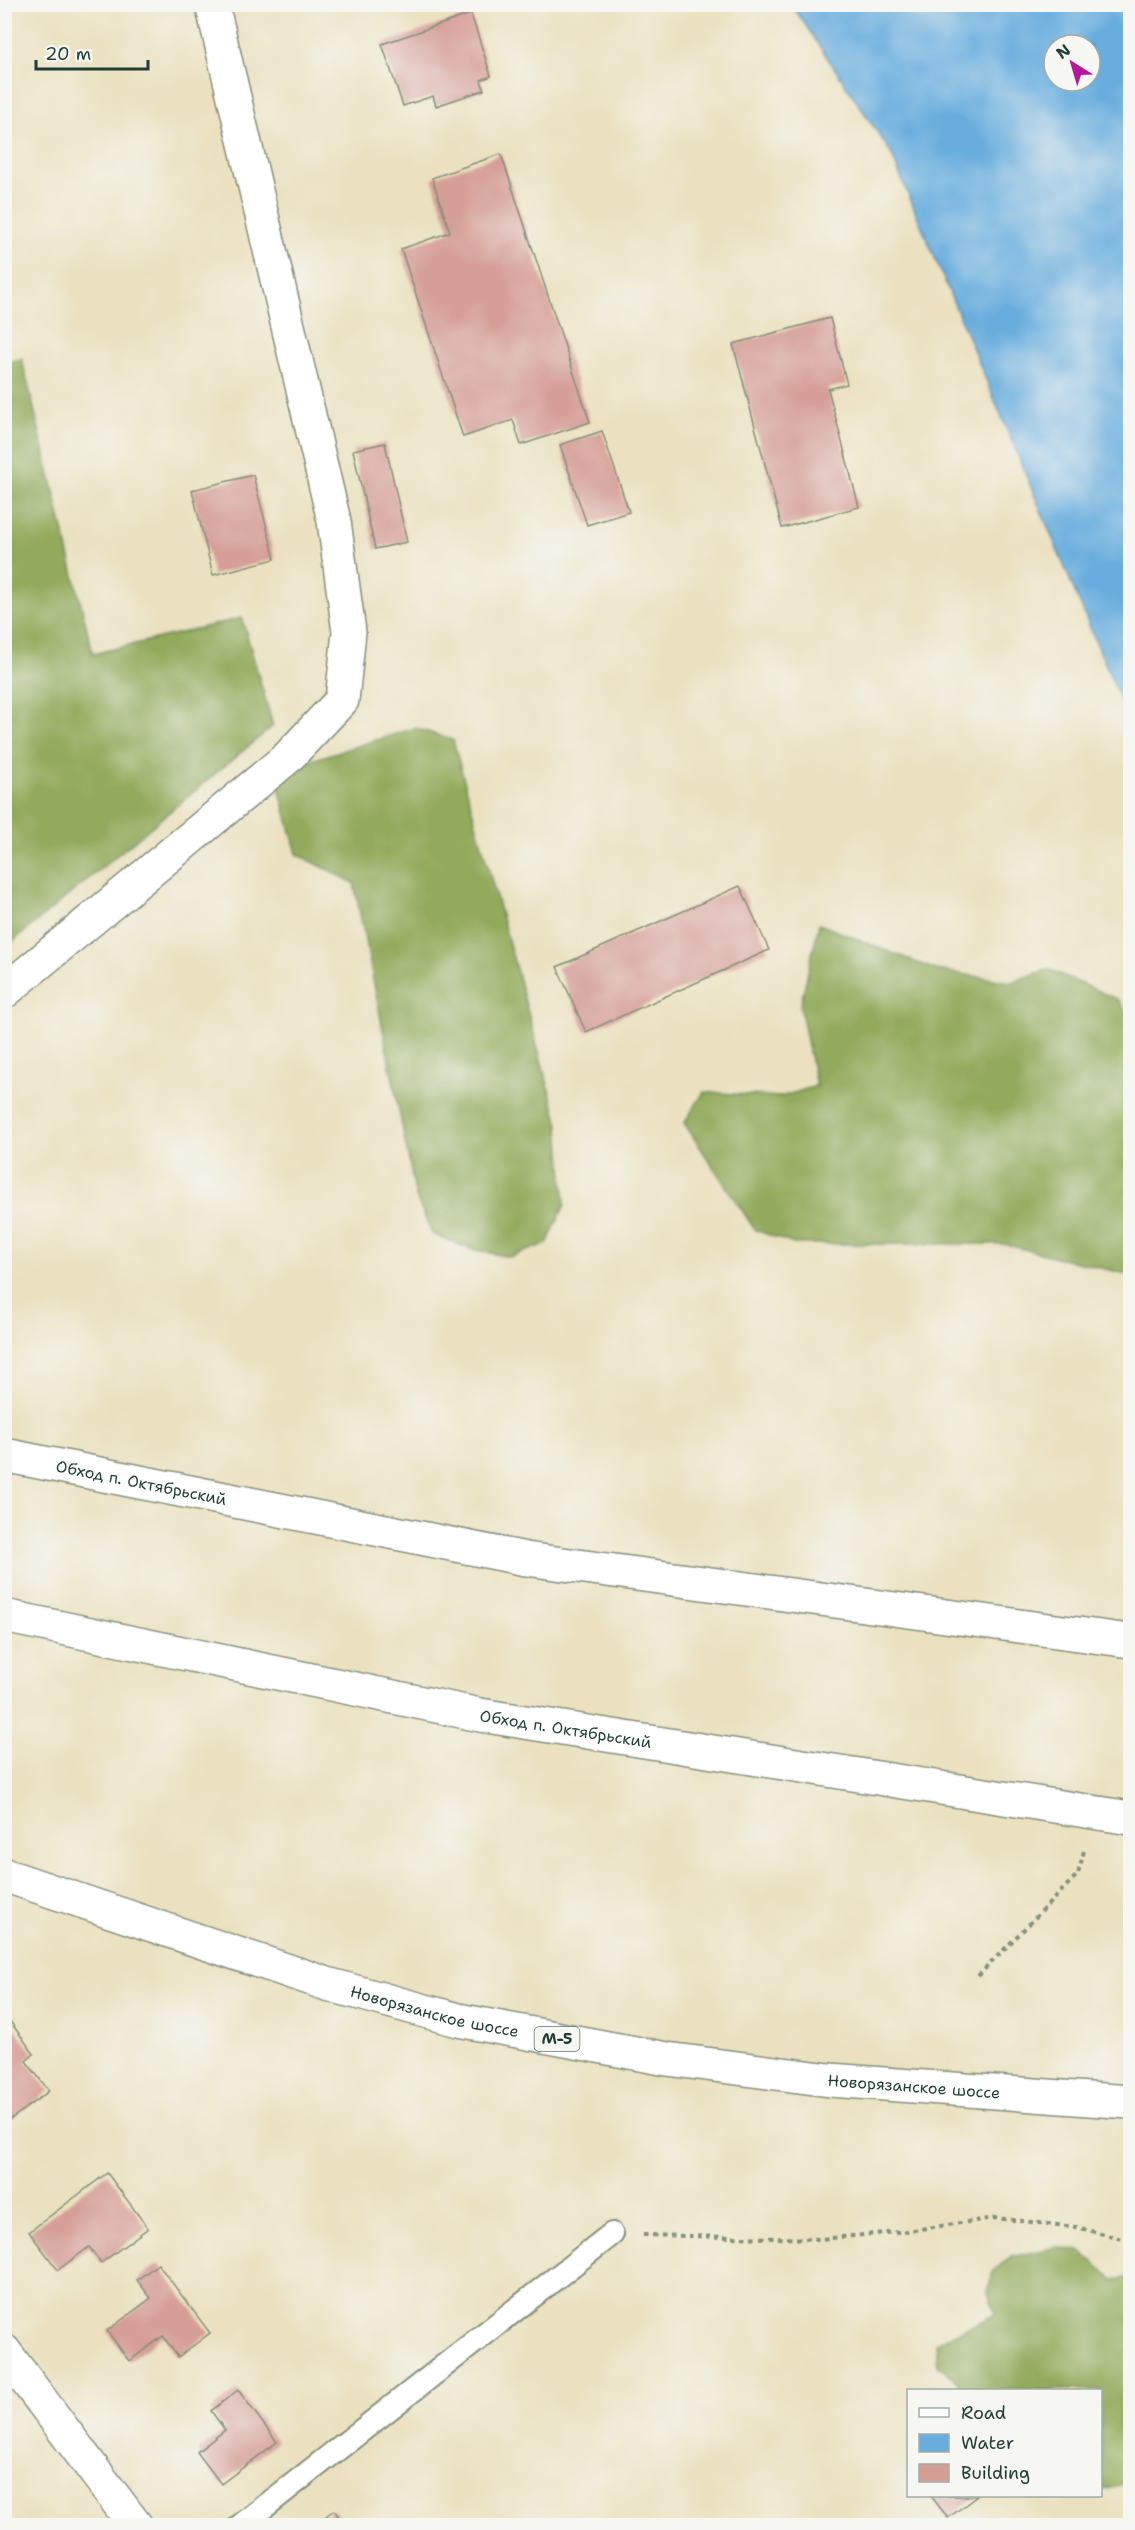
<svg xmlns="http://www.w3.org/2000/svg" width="1135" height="2530" font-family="'Shantell Sans',sans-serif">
<rect width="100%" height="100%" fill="#f6f6f2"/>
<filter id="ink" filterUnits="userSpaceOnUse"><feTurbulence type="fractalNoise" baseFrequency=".0167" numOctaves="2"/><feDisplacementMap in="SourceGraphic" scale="12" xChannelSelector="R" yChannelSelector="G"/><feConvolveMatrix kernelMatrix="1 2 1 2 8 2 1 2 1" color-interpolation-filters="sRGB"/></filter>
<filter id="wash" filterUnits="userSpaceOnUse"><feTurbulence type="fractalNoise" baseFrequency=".008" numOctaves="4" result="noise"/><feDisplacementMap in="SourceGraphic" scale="24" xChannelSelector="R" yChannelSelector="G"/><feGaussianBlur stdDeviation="1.35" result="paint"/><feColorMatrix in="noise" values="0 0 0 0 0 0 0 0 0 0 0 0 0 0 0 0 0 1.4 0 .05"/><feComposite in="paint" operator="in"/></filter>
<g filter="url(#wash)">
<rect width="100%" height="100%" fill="#ebe1c0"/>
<!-- forest -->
<path fill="#92aa5b" stroke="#587448" stroke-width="1.5" d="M22 359 93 654 242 618 273 726 5 948 4 363Z
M415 728 453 740 559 1125 565 1204 547 1244 510 1257 470 1249 432 1234 416 1197 354 883 297 854 277 780 308 761Z
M819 924 936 970 1012 982 1048 969 1119 1000 1130 1019V1275L1003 1244H794L755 1230 684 1123 704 1092 780 1097 816 1086 800 1006Z
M1057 2247 1080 2251 1114 2280 1130 2277V2483L1101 2489 1100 2390H966L938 2365 936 2343 996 2314 988 2293 993 2271 1011 2257Z"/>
<!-- water -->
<path fill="#69adde" stroke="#447589" stroke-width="1.5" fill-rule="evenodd" d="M792 5H1130V723L890 151ZM1054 45H1090V81H1054Z"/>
<g id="blocks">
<!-- building -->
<path fill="#d59e97" d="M471 14 491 76 481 80 484 90 436 106 433 96 403 106 382 44Z
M5 78 11 102 5 103Z
M501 154 590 422 521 445 513 420 463 437 401 249 450 232 432 178Z
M830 318 847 384 828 389 859 507 782 528 733 344Z
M602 431 629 512 587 525 560 445Z
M385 443 407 542 375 549 353 450Z
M253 475 275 559 213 575 192 490Z
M740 886 769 950 586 1032 557 967Z
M6 2016 34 2054 26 2061 49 2091 4 2124Z
M107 2173 148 2228 101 2263 89 2247 58 2270 29 2232Z
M158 2264 210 2333 178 2357 163 2336 129 2361 107 2331 151 2298 137 2280Z
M238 2390 277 2442 221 2484 197 2452 225 2430 211 2411Z
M931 2496H977L948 2518Z
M334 2510 345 2526H313Z"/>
</g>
</g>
<g filter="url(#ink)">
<use href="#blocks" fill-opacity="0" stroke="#858f7a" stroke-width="1.5"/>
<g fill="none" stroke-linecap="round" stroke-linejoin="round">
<!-- service casing -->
<g stroke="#858f7a" stroke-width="26">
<path id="service" d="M240 2526 612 2234"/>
</g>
<!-- minor casing -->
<g stroke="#858f7a" stroke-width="36">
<path id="minor" d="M4 992 287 758 342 700 349 632 334 521 212 4
M4 2351 136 2526"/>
</g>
<!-- primary casing -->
<g stroke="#858f7a" stroke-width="36">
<g id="primary">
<path id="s1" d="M4 1875 327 1984 458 2020 667 2059 830 2080 1130 2102"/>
</g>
</g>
<!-- trunk casing -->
<g stroke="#858f7a" stroke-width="36">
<g id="trunk">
<path id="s2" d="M4 1455 526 1559 1130 1641"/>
<path id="s3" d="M4 1616 480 1715 1130 1818"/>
</g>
</g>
<!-- path -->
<path stroke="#858f7a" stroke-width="4" stroke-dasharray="4.5 4.5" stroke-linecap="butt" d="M978 1976 1078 1874 1085 1847
M643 2235 820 2239 907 2231 994 2218 1076 2227 1130 2241"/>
<!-- service -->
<use href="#service" stroke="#fff" stroke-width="22"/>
<!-- minor -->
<use href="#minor" stroke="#fff" stroke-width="33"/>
<!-- primary -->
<use href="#primary" stroke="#fff" stroke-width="33"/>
<!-- trunk -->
<use href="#trunk" stroke="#fff" stroke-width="33"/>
</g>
</g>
<g text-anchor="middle" stroke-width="6" stroke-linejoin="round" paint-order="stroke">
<!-- shield labels -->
<rect fill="#f6f6f2" stroke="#60746d" stroke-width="1.5" x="534.5" y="2027" width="45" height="24" rx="4.5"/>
<g font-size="15" font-weight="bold" fill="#1f3d34">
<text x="557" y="2044">М-5</text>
</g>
<!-- street labels -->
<g font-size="16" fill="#1f3d34" stroke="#f6f6f2">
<text dy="6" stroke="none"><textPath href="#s2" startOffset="140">Обход п. Октябрьский</textPath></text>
<text dy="6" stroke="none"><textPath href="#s3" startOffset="573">Обход п. Октябрьский</textPath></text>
<text dy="6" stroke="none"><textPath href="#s1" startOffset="452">Новорязанское шоссе</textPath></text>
<text dy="6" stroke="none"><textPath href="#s1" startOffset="938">Новорязанское шоссе</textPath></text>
</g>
</g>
<!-- margin -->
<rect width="1135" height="2530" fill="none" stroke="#f6f6f2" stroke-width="24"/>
<!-- legend -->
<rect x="907" y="2389" width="195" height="108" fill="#f6f6f2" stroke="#a0aca6" stroke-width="1.5"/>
<rect x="919" y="2408" width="30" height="9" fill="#ffffff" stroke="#a0aca6" stroke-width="1.5"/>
<text x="961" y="2419" font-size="18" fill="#1f3d34">Road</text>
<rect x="919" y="2434" width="30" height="18" fill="#69adde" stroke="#a0aca6" stroke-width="1.5"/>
<text x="961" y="2449" font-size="18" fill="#1f3d34">Water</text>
<rect x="919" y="2464" width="30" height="18" fill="#d59e97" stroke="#a0aca6" stroke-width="1.5"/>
<text x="961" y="2479" font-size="18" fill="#1f3d34">Building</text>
<!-- north arrow -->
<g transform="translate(1072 63) rotate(323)"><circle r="28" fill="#f6f6f2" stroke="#a0aca6" stroke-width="1.5"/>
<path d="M0-4.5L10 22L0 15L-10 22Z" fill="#b5179e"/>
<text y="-9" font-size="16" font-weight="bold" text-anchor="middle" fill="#1f3d34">N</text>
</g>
<!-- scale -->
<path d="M36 60v9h112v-9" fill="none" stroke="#1f3d34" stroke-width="3"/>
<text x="45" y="60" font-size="18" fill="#1f3d34" stroke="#f6f6f2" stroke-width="4.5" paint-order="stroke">20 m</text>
</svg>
